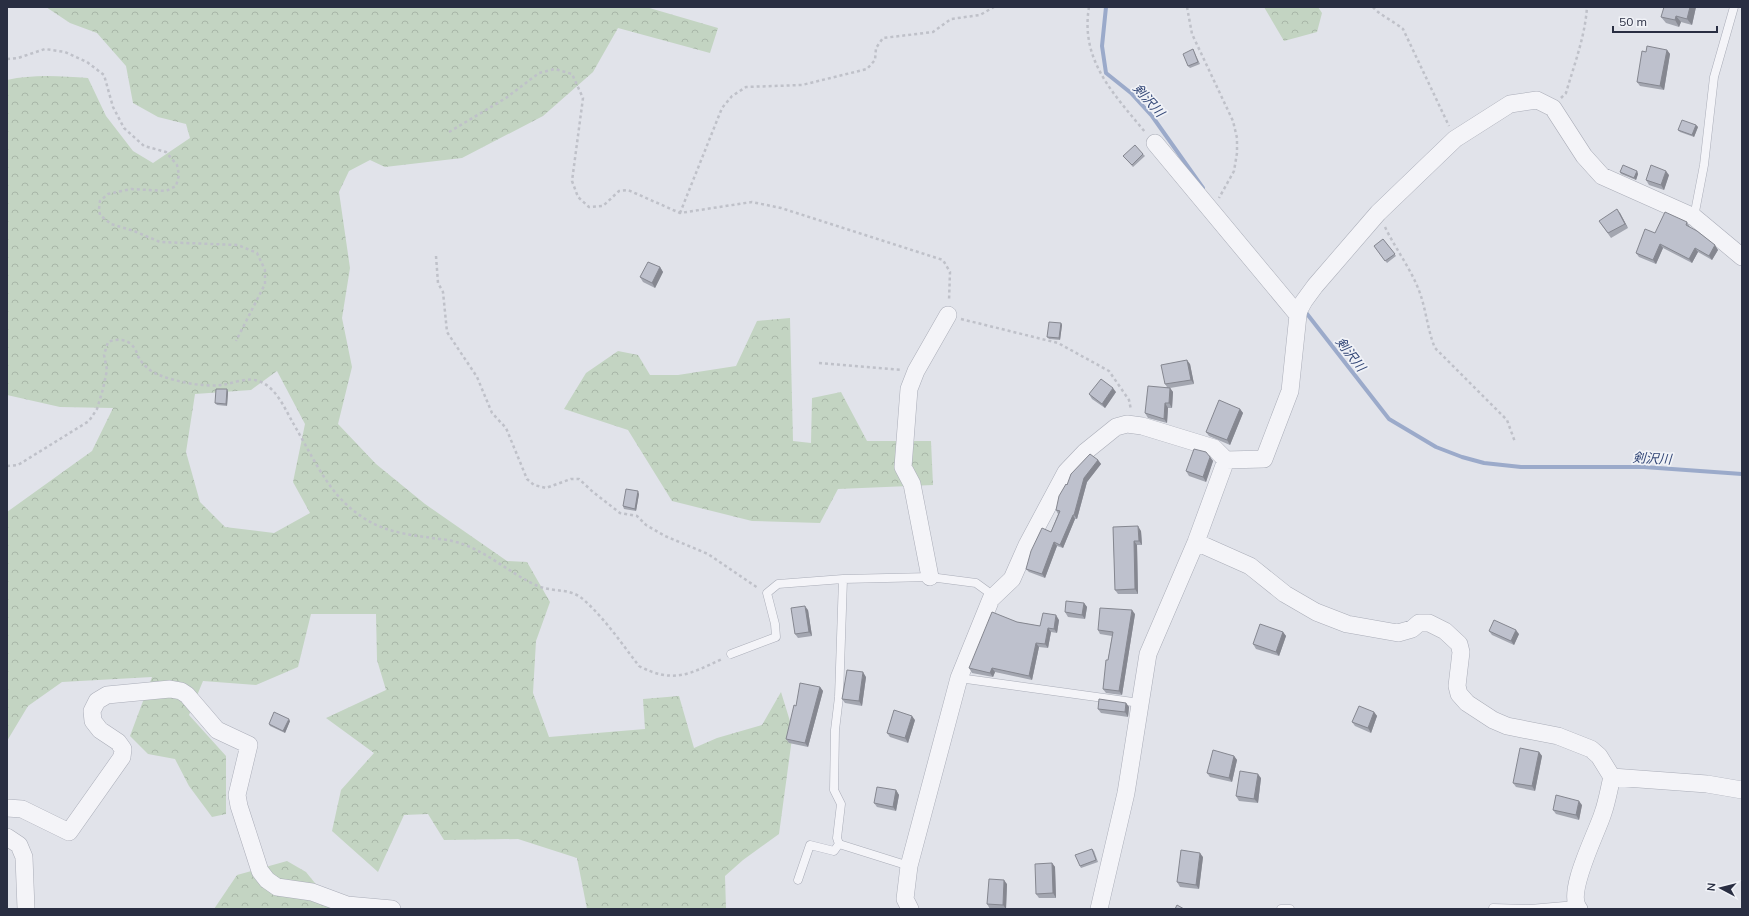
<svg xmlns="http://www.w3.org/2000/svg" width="1749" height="916" font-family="Mulish,'Noto Sans JP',sans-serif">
<defs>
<pattern id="forest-crowns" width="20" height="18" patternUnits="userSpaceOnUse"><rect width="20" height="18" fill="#c3d4c2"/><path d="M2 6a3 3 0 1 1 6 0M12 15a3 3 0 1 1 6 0" fill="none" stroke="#a8b6a8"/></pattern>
</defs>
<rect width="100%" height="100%" fill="#e1e3ea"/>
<!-- forest -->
<path fill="url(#forest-crowns)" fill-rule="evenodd" d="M46 7H646L718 28 710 53 618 28 593 72 543 116 462 158 385 167 370 160 349 171 339 192 350 268 342 318 352 367 338 424 376 464 425 504 507 561 527 562 550 602 536 641 533 693 549 737 645 729 643 699 679 696 694 748 717 738 762 725 781 692 793 731 779 834 743 860 725 876 726 909H587L577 858 518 839 444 840 428 814 404 815 378 872 332 831 341 790 374 753 326 718 386 690 377 660 376 614H311L298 667 256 685 203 681 189 715 226 756V814L212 817 189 786 175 759 148 754 130 736 152 677 62 682 28 706 7 741V512L92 451 113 408 60 407 7 395V80C33 74 61 76 88 78L106 116 133 151 153 163 190 138 186 124 158 117 133 103 126 66 97 33 70 23ZM277 371 305 424 293 482 310 513 274 533 225 527 200 502 186 452 195 394 251 390Z
M1264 7H1318L1322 13 1317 32 1284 41Z
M790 318 793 441 811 443 812 398 841 392 867 441H931L933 485 838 489 820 523 752 521 672 501 628 430 564 409 586 373 618 351 638 355 650 375H678L736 366 757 321Z
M287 861 306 872 336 909H214L237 875Z"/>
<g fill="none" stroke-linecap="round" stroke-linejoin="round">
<!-- stream -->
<path stroke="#9baaca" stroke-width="4" d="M1106 7 1102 46 1106 73 1131 93 1152 116 1203 188
M1304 310 1389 419 1436 447 1462 457 1484 463 1521 467H1644L1742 474"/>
<!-- service casing -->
<g stroke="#aaadb8" stroke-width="9">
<path id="service" d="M1694 217 1704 165 1714 77 1734 7
M843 579 839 697 835 730 834 790 841 804 837 838 839 844 909 866
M731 654 776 637 775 624 767 593 778 584 843 579 930 577 976 583 987 591 991 599
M959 678 1140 703
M798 880 810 845 834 851 839 844
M1493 908 1530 909 1576 905
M1281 909H1290"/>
</g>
<!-- minor casing -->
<g stroke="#aaadb8" stroke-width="18">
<path id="minor" d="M1155 143 1298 315
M1196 542 1250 566 1285 594 1316 612 1347 624 1398 633 1412 629 1419 623H1429L1445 631 1459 644 1461 652 1457 686 1459 694 1467 703 1493 720 1507 726 1558 736 1591 749 1599 756 1612 777C1609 789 1607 802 1603 813 1597 833 1565 893 1579 909
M930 577 912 484 903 467 909 389 916 371 948 315
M1612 777 1707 784 1742 790
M7 808 22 809 69 832 122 757 123 749 118 742 100 730 93 721 92 711 97 701 107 695 170 689 181 691 187 695 217 730 249 745 237 795 239 806 260 871 267 880 277 887 312 892 347 905 392 909
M7 837 19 845 24 857 26 909
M910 909 905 899 909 866 959 678 991 599 1012 579 1027 545 1066 472 1085 452 1116 427 1127 424 1142 426 1214 448 1226 460
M1099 909 1126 793 1148 654 1196 542 1226 460 1264 459 1290 391 1298 315 1299 310 1304 301 1315 286 1378 213 1455 139 1510 104 1537 100 1553 108 1584 156 1602 176 1694 217 1742 257"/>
</g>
<!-- path -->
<path stroke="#bfc1c9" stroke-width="2.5" stroke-dasharray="3 3" stroke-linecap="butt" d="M1089 7C1080 61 1114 94 1145 132
M1187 7 1192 34 1233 121 1237 138V153L1234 171 1219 198
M1373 7C1378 14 1395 22 1403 29L1449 126
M7 59 18 58 45 49 65 52 87 62 104 75 113 107 124 128 144 146 166 152 177 165 179 175 176 186 166 191 131 189 108 194 100 201 99 209 100 215 111 224 134 231 160 242 238 245 257 253 265 270V284L236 341
M1561 98 1566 93C1574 65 1585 37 1587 7
M449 132 506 98 539 73 555 69 572 74 583 98 572 181 578 197 589 207 603 206 619 191 628 190 680 213 752 202 781 208 943 260 950 272 949 301
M680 213 722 108 732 96 746 87 802 85 867 69 875 60 876 48 883 38 933 32 951 19 980 15 994 7
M1385 227C1395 248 1409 266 1418 288 1426 307 1427 329 1435 348L1507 420 1515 442
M436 256 438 283 443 292 447 332 477 377 492 413 506 428 527 479 534 485 546 488 571 479H579L593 492 620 513 637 516 646 525 665 536 708 554 758 588
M961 319 1058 343 1109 371 1129 400 1131 410
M819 363 902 370
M7 466 18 465 89 421 97 409 103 389 107 370 104 355 108 342C118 338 129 339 135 349 137 352 137 355 139 358 143 365 151 372 159 375 177 382 202 387 222 385 234 383 249 376 261 382 277 389 285 409 293 423 309 450 324 484 347 505 371 527 393 533 426 537 435 539 446 539 456 542 486 550 510 574 538 586 555 593 571 587 585 601 606 620 622 644 639 666 673 684 690 674 722 659"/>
<!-- service -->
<use href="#service" stroke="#f4f4f8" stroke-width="8"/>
<!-- minor -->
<use href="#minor" stroke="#f4f4f8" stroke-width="17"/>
</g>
<!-- wall -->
<path fill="#a3a6b0" d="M1696 7 1692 25 1681 22 1679 27 1666 23 1661 17Z
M1193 49 1200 64 1190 68 1188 66Z
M1667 50 1670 54 1664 90 1640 86 1637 82 1646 52Z
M1696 125 1698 127 1694 137 1680 132 1678 130Z
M1143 154 1145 156 1133 167 1123 156Z
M1637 171 1638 174 1636 180 1621 174 1620 172Z
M1669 175 1664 190 1649 185 1646 180Z
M1620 213 1628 228 1611 238 1599 221Z
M1687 222 1690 227 1718 250 1712 260 1698 252 1692 263 1663 248 1656 264 1639 257 1636 253 1655 233Z
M1383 239 1396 256 1387 263 1374 246Z
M660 267 663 272 655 288 643 282 640 277Z
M1061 323 1062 325 1060 340 1049 339 1047 337Z
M1190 364 1194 384 1170 388 1173 392 1172 408H1168L1167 423 1148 418 1145 413 1167 387 1165 384Z
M227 389 228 392 227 406 217 405 215 403Z
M1116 392 1105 408 1092 399 1089 394Z
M1240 409 1243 413 1230 445 1209 436 1206 432Z
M1210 457 1213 461 1206 482 1189 476 1186 471Z
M1098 460 1101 464 1087 482 1077 519H1075L1063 548 1057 546 1045 578 1029 572 1026 569 1051 532 1058 514 1056 510 1067 485Z
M639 494 636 511 624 509 623 506Z
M1113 527 1141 531 1142 545H1137L1138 594H1118L1115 590Z
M1084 603 1087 607 1085 619 1068 617 1065 612Z
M808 610 812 636 798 638 795 634Z
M1135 614 1122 695 1106 693 1103 689 1112 636 1100 634 1098 630Z
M1059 620 1057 633 1051 632 1048 648 1039 647 1032 680 995 672 993 677 972 673 969 668 1017 622 1040 626Z
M1489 631 1519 634 1514 645 1492 635Z
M1283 632 1286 636 1279 656 1256 649 1253 644Z
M866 677 862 706 845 703 842 699Z
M820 687 823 691 808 747 789 743 786 739 796 706Z
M1126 703 1129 707 1128 717 1101 713 1098 709Z
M1374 712 1377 716 1371 733 1355 726 1352 722Z
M915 720 908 743 890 737 887 733Z
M290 721 285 733 270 726 269 724Z
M1539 752 1542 756 1535 791 1516 787 1513 783Z
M1234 756 1237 760 1232 782 1210 777 1207 773Z
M1261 778 1258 803 1239 801 1236 796Z
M896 790 899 795 896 811 877 807 874 803Z
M1582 805 1579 820 1556 814 1553 810Z
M1092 849 1094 851 1098 862 1081 868 1080 866Z
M1203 857 1199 889 1180 887 1177 882Z
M1052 863 1055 867 1056 898H1039L1036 894Z
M1007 884 1006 909H990L987 904Z"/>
<!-- shaded-wall -->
<path fill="#858790" d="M1690 7H1696L1692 25 1687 19Z
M1676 16 1681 22 1679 27 1675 20Z
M1667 50 1670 54 1664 90 1660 86Z
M1696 125 1698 127 1694 137 1692 135Z
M1637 171 1638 174 1636 180 1634 178Z
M1666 171 1669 175 1664 190 1661 185Z
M1617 209 1620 213 1628 228 1625 224Z
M1660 244 1663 248 1656 264 1653 260Z
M1715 245 1718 250 1712 260 1709 256Z
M1695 248 1698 252 1692 263 1689 259Z
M660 267 663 272 655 288 652 283Z
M1061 323 1062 325 1060 340 1059 338Z
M1187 360 1190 364 1194 384 1191 380Z
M1113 388 1116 392 1105 408 1102 404Z
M1170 388 1173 392 1172 408 1169 403Z
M227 389 228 392 227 406 226 404Z
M1165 403 1168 408 1167 423 1164 419Z
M1240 409 1243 413 1230 445 1227 440Z
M1210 457 1213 461 1206 482 1203 477Z
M1098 460 1101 464 1087 482 1077 519 1074 515 1084 478Z
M638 491 639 494 636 511 635 509Z
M1073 515 1075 519 1063 548 1060 545Z
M1138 526 1141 531 1142 545 1139 541Z
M1134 541 1137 545 1138 594 1135 589Z
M1054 542 1057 546 1045 578 1042 574Z
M1084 603 1087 607 1085 619 1082 615Z
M805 606 808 610 812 636 809 632Z
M1132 610 1135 614 1122 695 1119 691Z
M1056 615 1059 620 1057 633 1054 629Z
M1048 628 1051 632 1048 648 1045 644Z
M1516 630 1519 634 1514 645 1511 641Z
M1283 632 1286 636 1279 656 1276 652Z
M1036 643 1039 647 1032 680 1029 676Z
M992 668 995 672 993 677 990 673Z
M863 672 866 677 862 706 859 701Z
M820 687 823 691 808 747 805 743Z
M1126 703 1129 707 1128 717 1125 712Z
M1374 712 1377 716 1371 733 1368 728Z
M912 716 915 720 908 743 905 738Z
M289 719 290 721 285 733 283 731Z
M1539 752 1542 756 1535 791 1532 786Z
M1234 756 1237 760 1232 782 1229 778Z
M1258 774 1261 778 1258 803 1254 799Z
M896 790 899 795 896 811 893 807Z
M1579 801 1582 805 1579 820 1576 815Z
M1200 853 1203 857 1199 889 1196 885Z
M1052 863 1055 867 1056 898 1053 893Z
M1004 880 1007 884 1006 909 1003 905Z"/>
<!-- building -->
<path fill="#bec1cd" stroke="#858790" d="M1664 7H1690L1687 19 1676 16 1675 20 1661 17Z
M1647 46 1667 50 1660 86 1637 82 1642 51 1646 52Z
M1193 49 1198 62 1188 66 1183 54Z
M1682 120 1696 125 1692 135 1678 130Z
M1135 145 1143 154 1132 165 1123 156Z
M1623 165 1637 171 1634 178 1620 172Z
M1651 165 1666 171 1661 185 1646 180Z
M1617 209 1625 224 1608 233 1599 221Z
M1665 212 1687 222 1686 225 1697 231 1715 245 1709 256 1695 248 1689 259 1660 244 1653 260 1636 253 1645 229 1655 233Z
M1383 239 1395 254 1385 261 1374 246Z
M648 262 660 267 652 283 640 277Z
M1049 322 1061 323 1059 338 1047 337Z
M1187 360 1191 380 1165 384 1161 365Z
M1101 379 1113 388 1102 404 1089 394Z
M1148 386 1170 388 1169 403H1165L1164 419 1145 413Z
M216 389H227L226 404 215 403Z
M1219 400 1240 409 1227 440 1206 432Z
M1194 449 1206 452 1210 457 1203 477 1186 471Z
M1090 454 1098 460 1084 478 1074 515H1073L1060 545 1054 542 1042 574 1026 569 1031 551 1042 528 1051 532 1060 511 1056 510 1059 496 1066 484 1067 485 1071 474Z
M626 489 638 491 635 509 623 506Z
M1138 526 1139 541H1134L1135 589 1115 590 1113 527Z
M1066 601 1084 603 1082 615 1065 612Z
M805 606 809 632 795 634 791 608Z
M1100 608 1132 610 1119 691 1103 689 1106 660H1108L1113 632 1098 630Z
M992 612 1017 622 1040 626 1043 613 1056 615 1054 629 1048 628 1045 644 1036 643 1029 676 992 668 990 673 969 668Z
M1494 620 1516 630 1511 641 1489 631Z
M1260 624 1283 632 1276 652 1253 644Z
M847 670 863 672 859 701 842 699Z
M800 683 820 687 805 743 786 739 794 705 796 706Z
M1099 699 1126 703 1125 712 1098 709Z
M1359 706 1374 712 1368 728 1352 722Z
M894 710 912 716 905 738 887 733Z
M274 712 289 719 283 731 269 724Z
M1520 748 1539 752 1532 786 1513 783Z
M1213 750 1234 756 1229 778 1207 773Z
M1240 771 1258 774 1254 799 1236 796Z
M877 787 896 790 893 807 874 803Z
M1556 795 1579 801 1576 815 1553 810Z
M1092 849 1096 860 1080 866 1075 855Z
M1181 850 1200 853 1196 885 1177 882Z
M1052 863 1053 893 1036 894 1035 864Z
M989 879 1004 880 1003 905 987 904Z
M1177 905 1184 909H1175Z"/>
<g text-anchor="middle" stroke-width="3.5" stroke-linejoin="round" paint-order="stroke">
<!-- water labels -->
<g font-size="13" font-style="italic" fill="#324676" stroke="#f0f2f7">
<text transform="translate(1149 100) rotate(48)" y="5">剣沢川</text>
<text transform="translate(1351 354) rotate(52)" y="5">剣沢川</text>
<text transform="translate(1652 458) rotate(3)" y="5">剣沢川</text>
</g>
</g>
<!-- border -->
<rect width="1749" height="916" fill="none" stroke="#292e42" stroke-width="16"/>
<!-- north arrow -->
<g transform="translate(1721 888) rotate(277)" stroke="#f0f2f7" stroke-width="3" paint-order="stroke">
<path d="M0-3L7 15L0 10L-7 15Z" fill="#292e42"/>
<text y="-6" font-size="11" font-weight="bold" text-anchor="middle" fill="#292e42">N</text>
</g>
<!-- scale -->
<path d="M1613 26v6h104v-6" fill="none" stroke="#292e42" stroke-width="2"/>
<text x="1619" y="26" font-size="12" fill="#292e42" stroke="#f0f2f7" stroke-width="3" paint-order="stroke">50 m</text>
</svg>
